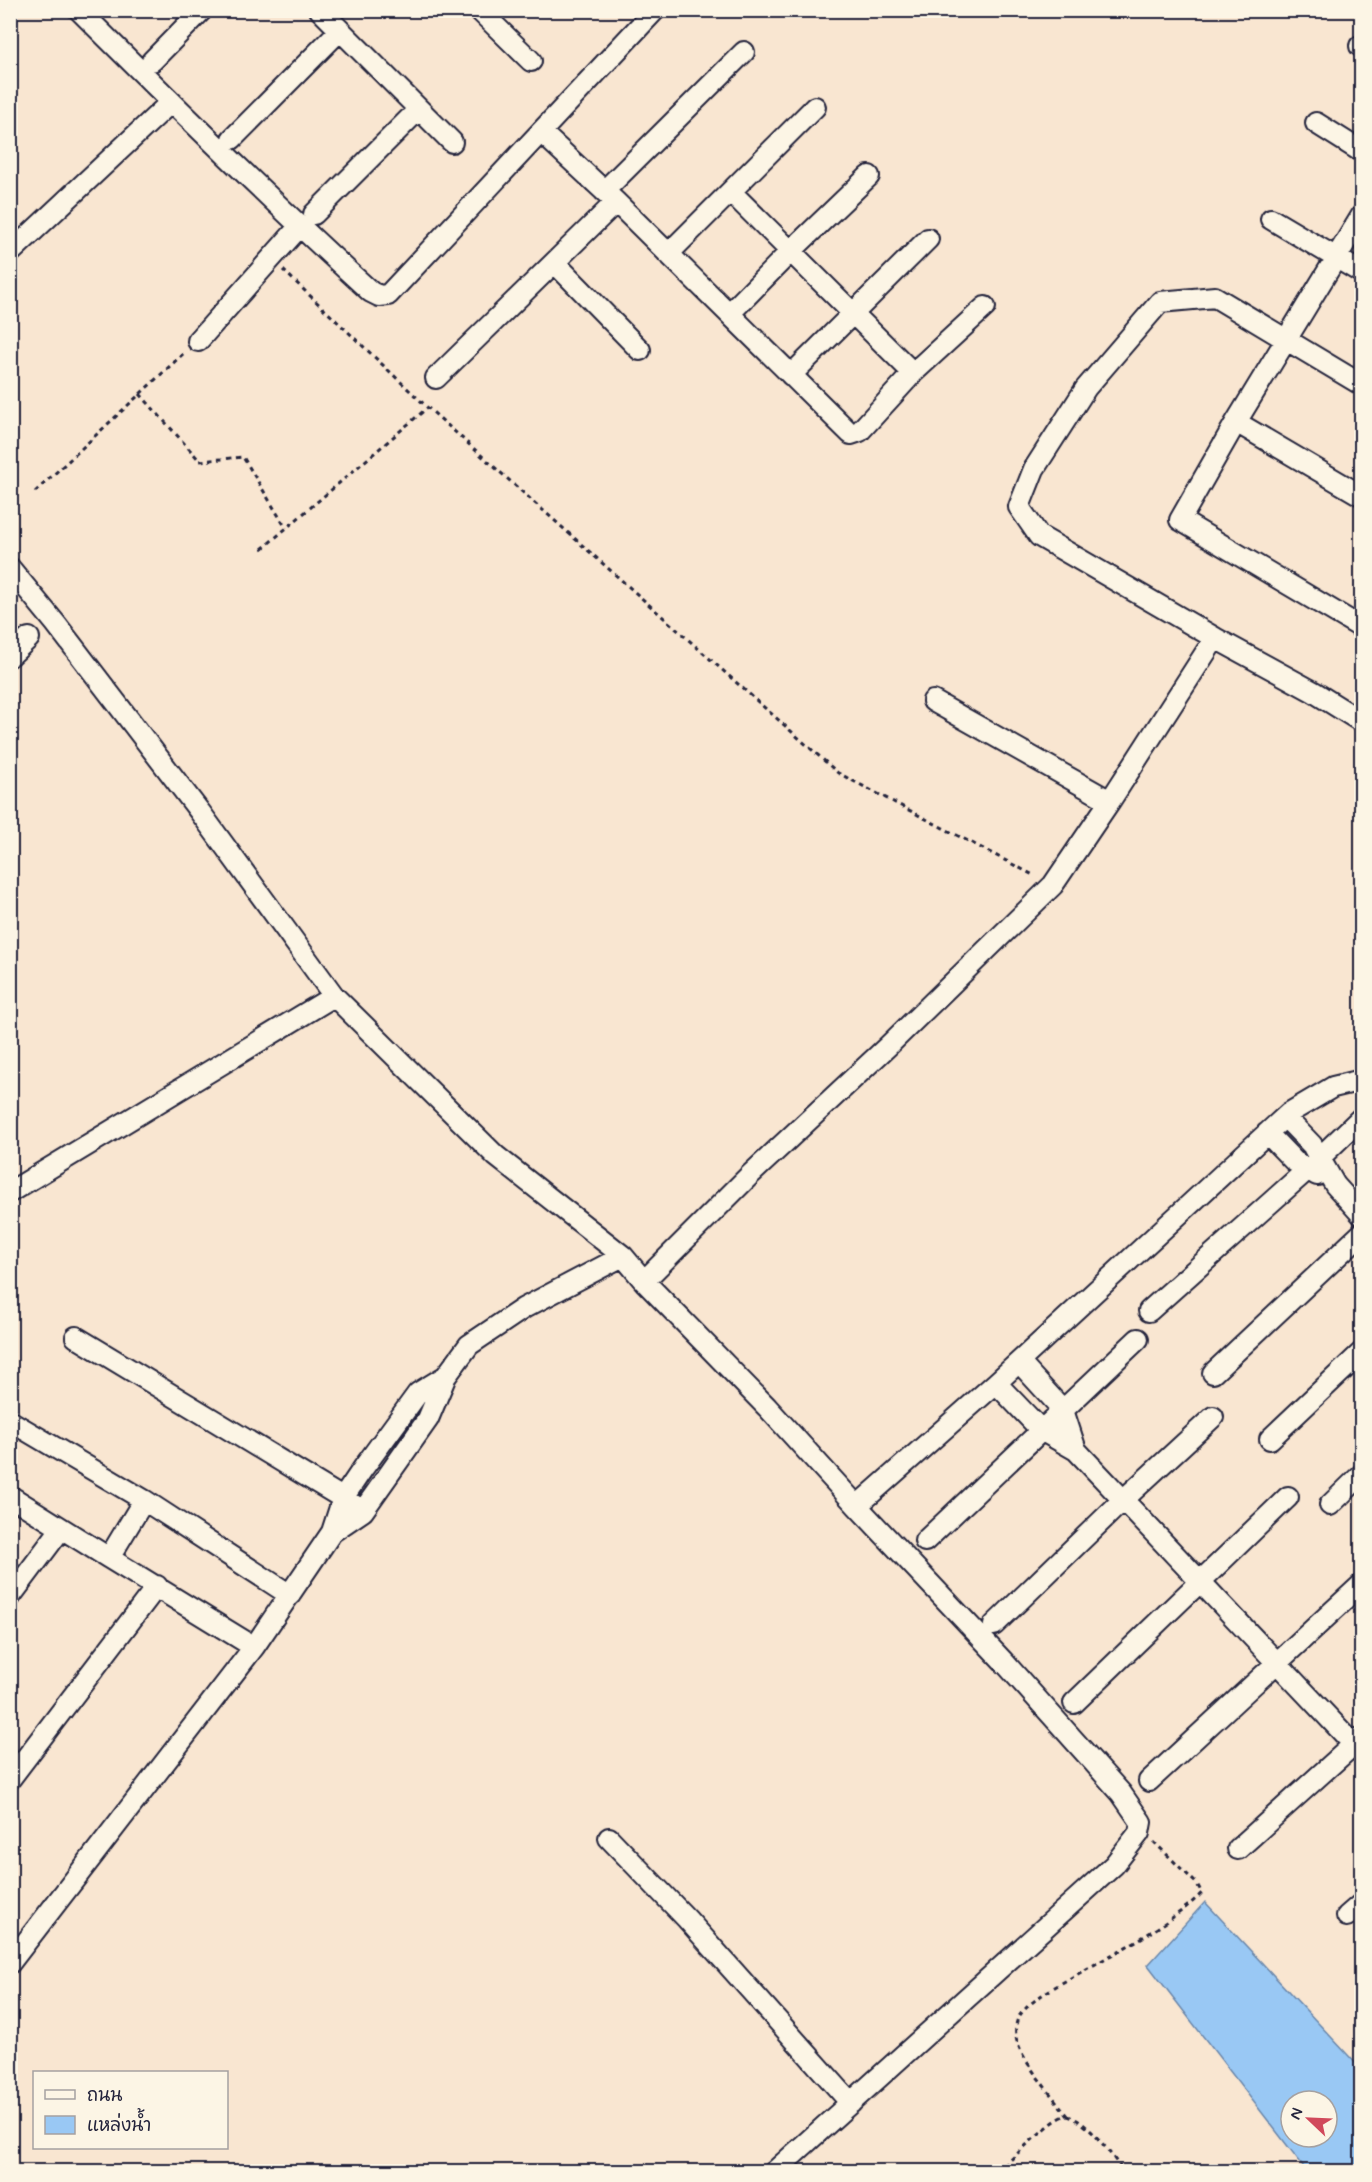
<svg xmlns="http://www.w3.org/2000/svg" width="1372" height="2182" font-family="Mynerve,'Playpen Sans Thai',sans-serif">
<rect width="100%" height="100%" fill="#f9e6d1"/>
<filter id="ink" filterUnits="userSpaceOnUse"><feTurbulence type="fractalNoise" baseFrequency=".0167" numOctaves="2"/><feDisplacementMap in="SourceGraphic" scale="12" xChannelSelector="R" yChannelSelector="G"/><feConvolveMatrix kernelMatrix="1 2 1 2 8 2 1 2 1" color-interpolation-filters="sRGB"/></filter>
<g filter="url(#ink)">
<!-- water -->
<path fill="#99c8f4" stroke="#6986aa" stroke-width="1.5" fill-rule="evenodd" d="M1205 1902 1361 2069V2171H1307L1148 1965ZM1291 2101H1327V2137H1291Z"/>
<g fill="none" stroke-linecap="round" stroke-linejoin="round">
<!-- minor casing -->
<g stroke="#22223b" stroke-width="24">
<path id="minor" d="M79 10C175 106 271 201 371 292L379 296 388 295 655 10
M320 10 452 142
M479 10 531 61
M1360 46H1362
M152 61 202 10
M1316 123 1362 152
M232 139 340 30
M604 191 744 52
M731 192 913 373
M616 202 851 434 860 431 913 373 985 307
M314 214 418 110
M1362 215 1236 422 1180 520 1362 628
M1271 219 1362 273
M10 253 171 102
M668 254 815 107
M555 263 640 350
M730 313 790 252 869 176
M198 341 300 226
M791 375 928 239
M436 378 616 202 542 133
M1362 385 1215 297 1160 302 1086 388 1034 469 1019 507 1039 536 1215 638 1314 692 1362 722
M1236 422 1362 496
M10 568 56 624 200 812 334 996 496 1156 623 1256 644 1281 767 1407 857 1506 1004 1662 1121 1793 1141 1822 1139 1833 1114 1865 774 2172
M10 656 29 638
M933 701 1110 801 1215 638
M1285 1117 1312 1145 1335 1185 1362 1215
M1267 1133 1294 1161 1317 1175
M10 1192 334 996
M644 1281 751 1174 887 1047 1053 885 1110 801
M1149 1311 1307 1170 1362 1117
M76 1337 354 1505
M1019 1362 1063 1410 1076 1450
M1213 1373 1362 1233
M996 1383 1041 1430 1076 1450 1362 1753
M10 1421 144 1500 109 1558 254 1647 332 1532 343 1498 364 1467 418 1393 446 1376
M1270 1439 1362 1352
M10 1496 109 1558
M144 1500 290 1595
M1330 1505 1362 1474
M857 1506 996 1383 1289 1113 1333 1087 1362 1080
M332 1532 363 1511 428 1419 446 1376 469 1345 524 1308 623 1256
M925 1541 1138 1339
M10 1597 61 1529
M994 1625 1122 1501 1213 1417
M1074 1703 1288 1497
M10 1779 157 1586
M1149 1781 1362 1584
M609 1838 687 1919 851 2103
M1238 1849 1362 1737
M1347 1916 1362 1903
M10 1963 254 1647"/>
</g>
<!-- path -->
<path stroke="#22223b" stroke-width="3" stroke-dasharray="4.5 4.5" stroke-linecap="butt" d="M283 270 427 407 838 773 1035 876
M140 394 200 461 243 457 286 528
M35 492 185 352
M262 549 427 408
M1068 2116C1055 2099 1017 2056 1016 2036 1015 2029 1016 2020 1020 2015 1034 1997 1057 1986 1076 1975 1119 1950 1166 1928 1202 1893L1197 1884 1154 1842
M998 2172C1009 2162 1056 2114 1067 2116 1088 2120 1112 2156 1124 2172"/>
<!-- minor -->
<use href="#minor" stroke="#fcf5e5" stroke-width="20"/>
</g>
</g>
<!-- margin -->
<rect width="1372" height="2182" fill="none" stroke="#fcf5e5" stroke-width="36"/>
<rect x="18" y="18" width="1336" height="2146" fill="none" stroke="#22223b" stroke-width="2" filter="url(#ink)"/>
<!-- legend -->
<rect x="33" y="2071" width="195" height="78" fill="#fcf5e5" stroke="#a5a1a1" stroke-width="1.5"/>
<rect x="45" y="2090" width="30" height="9" fill="#fcf5e5" stroke="#a5a1a1" stroke-width="1.5"/>
<text x="87" y="2101" font-size="18" fill="#22223b">ถนน</text>
<rect x="45" y="2116" width="30" height="18" fill="#99c8f4" stroke="#a5a1a1" stroke-width="1.5"/>
<text x="87" y="2131" font-size="18" fill="#22223b">แหล่งน้ำ</text>
<!-- north arrow -->
<g transform="translate(1309 2119) rotate(293)"><circle r="28" fill="#fcf5e5" stroke="#a5a1a1" stroke-width="1.5"/>
<path d="M0-4.5L10 22L0 15L-10 22Z" fill="#d1495b"/>
<text y="-9" font-size="16" font-weight="bold" text-anchor="middle" fill="#22223b">N</text>
</g>
</svg>
